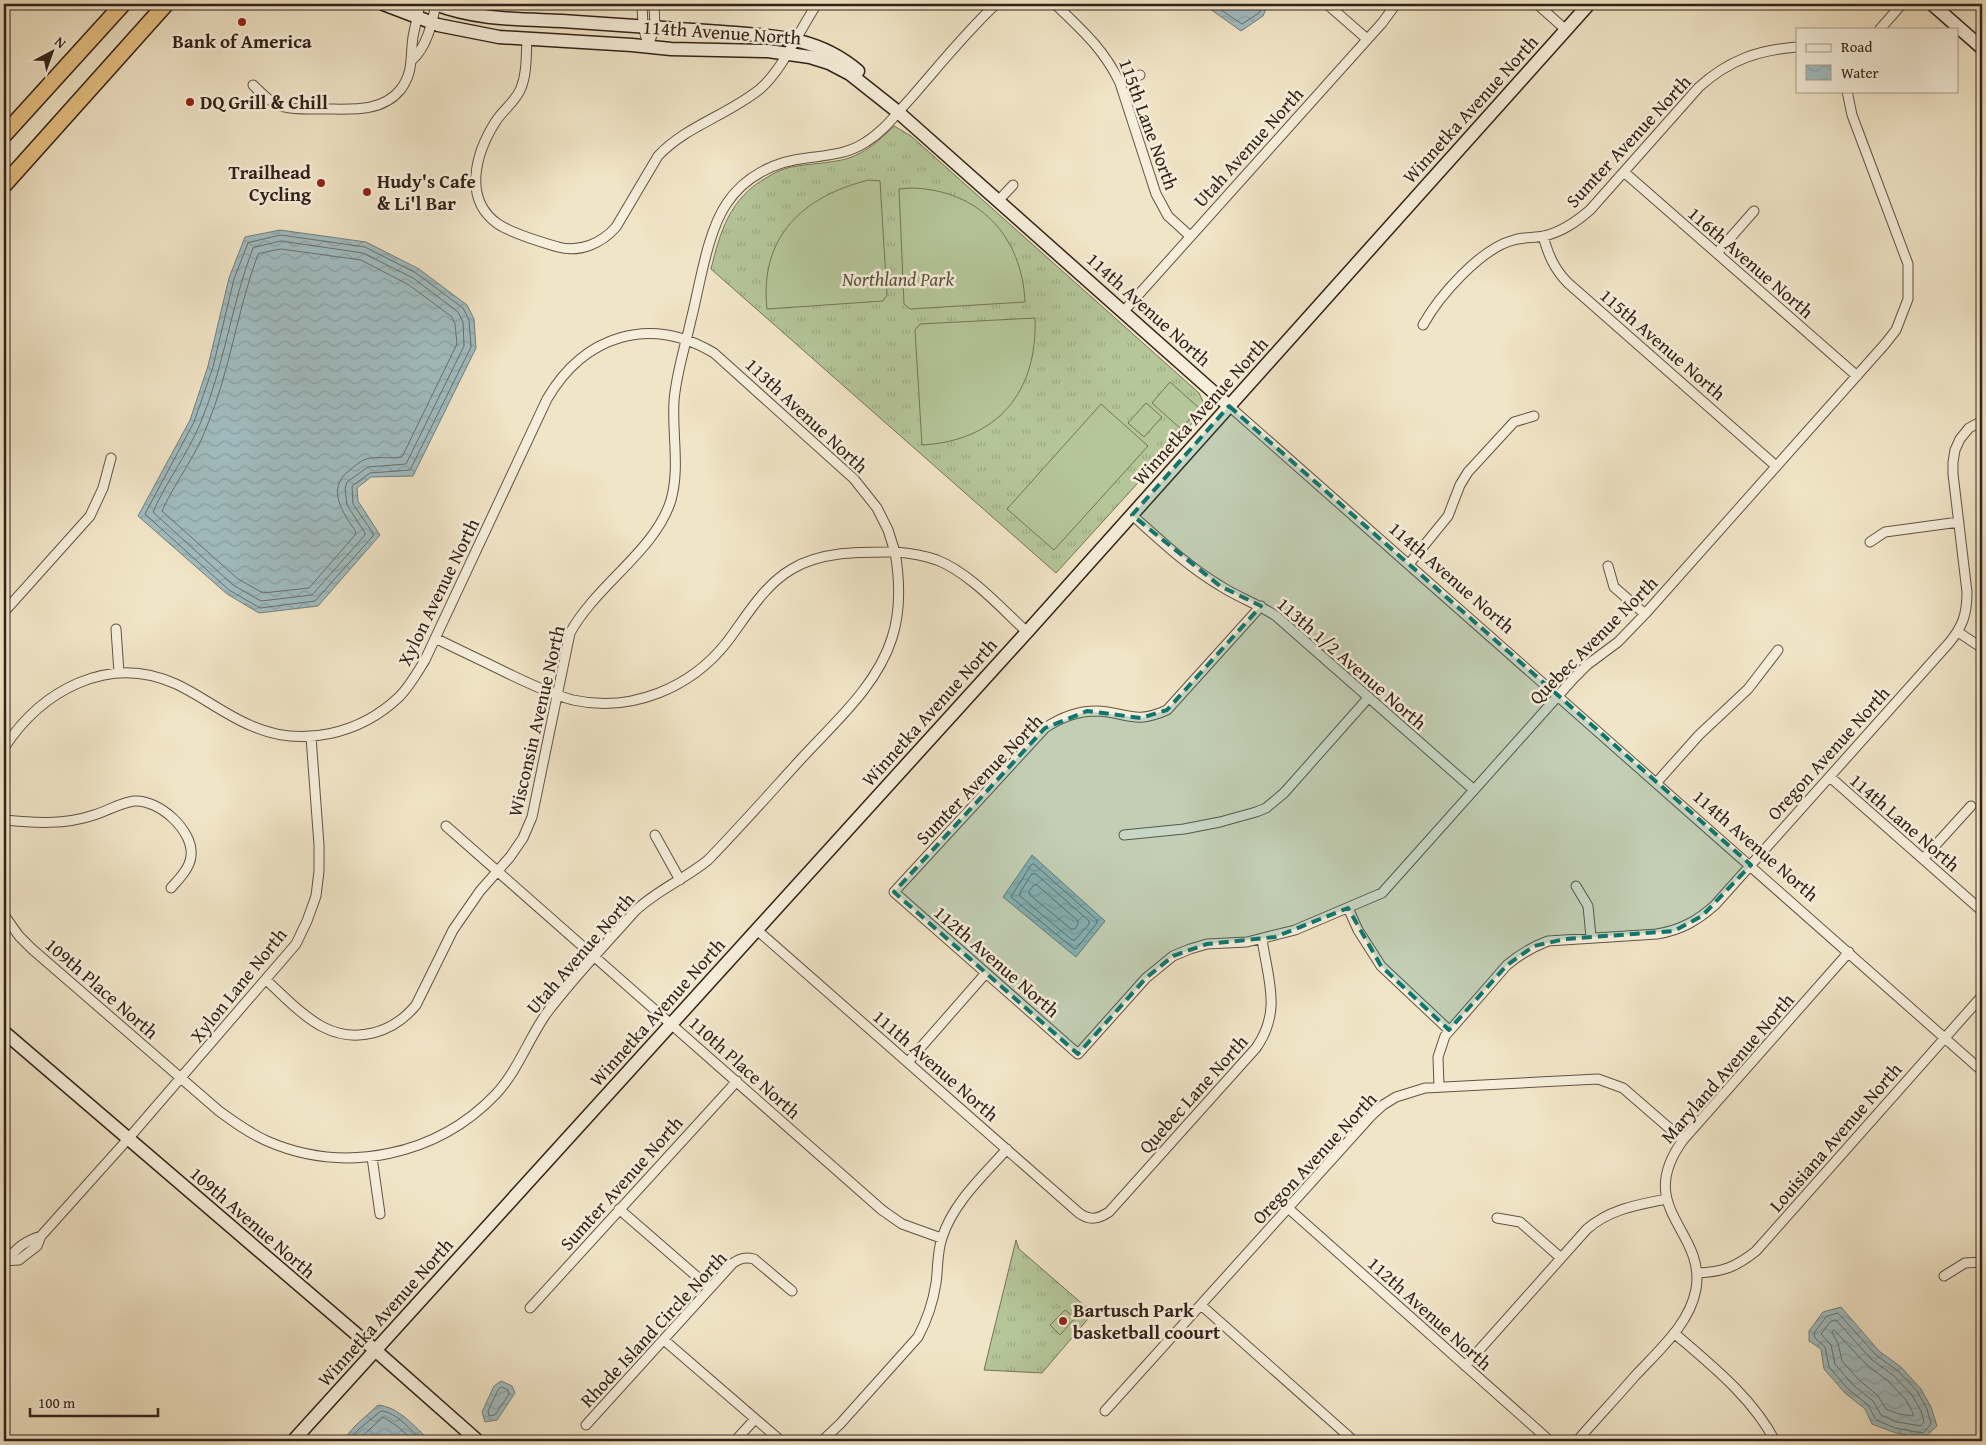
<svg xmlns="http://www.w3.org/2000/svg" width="1986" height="1445" font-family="'Gentium Book Plus',serif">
<defs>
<pattern id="grass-tufts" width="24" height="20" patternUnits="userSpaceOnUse" patternTransform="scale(1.25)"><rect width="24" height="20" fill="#b5c699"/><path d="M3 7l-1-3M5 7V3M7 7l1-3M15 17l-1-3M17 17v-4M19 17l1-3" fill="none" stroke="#9caa83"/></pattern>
<pattern id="water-waves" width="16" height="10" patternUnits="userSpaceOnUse" patternTransform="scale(1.25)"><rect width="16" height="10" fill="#a0bcc0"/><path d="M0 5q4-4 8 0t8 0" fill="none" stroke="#8aa1a4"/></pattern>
</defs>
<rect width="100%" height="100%" fill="#f1e5c7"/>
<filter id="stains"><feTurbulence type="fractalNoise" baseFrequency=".004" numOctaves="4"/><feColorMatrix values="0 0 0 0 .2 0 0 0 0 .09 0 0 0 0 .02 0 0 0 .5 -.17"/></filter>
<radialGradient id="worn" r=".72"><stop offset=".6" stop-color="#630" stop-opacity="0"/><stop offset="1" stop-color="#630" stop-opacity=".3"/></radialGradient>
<!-- grass -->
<path fill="url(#grass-tufts)" stroke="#747458" d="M894 126 911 136 1199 393 1206 408 1056 573 711 269C720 232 730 198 766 178 774 173 782 169 791 167 806 164 821 164 836 161 860 158 878 142 894 126Z
M1016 1240 1019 1249 1093 1313 1042 1373 984 1370Z"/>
<!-- pitch -->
<path fill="#b5c699" stroke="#747458" d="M869 180 880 181 887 295 883 301 767 309C759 237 803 196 869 180Z
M912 188C979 190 1022 236 1025 302L910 309 904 304 899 189Z
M1035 318C1038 392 997 441 922 445L915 330 920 324Z
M1170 382 1199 408 1181 429 1152 403Z
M1146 403 1162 417 1144 437 1128 423Z
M1101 404 1148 446 1054 550 1007 509Z
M1065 1310 1075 1318 1060 1335 1050 1325Z"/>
<!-- water -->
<path fill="url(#water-waves)" stroke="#747e7d" d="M1203 4H1268L1263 16 1241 31Z
M280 230 366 242 419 269 467 305 474 319 476 348 413 476 371 477 357 488 358 501 380 535 318 606 259 613 227 594 138 516 190 420 208 366 229 278 245 237Z
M1032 855 1105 921 1076 957 1003 897Z
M1841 1307 1879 1351 1901 1367 1921 1389 1931 1407 1937 1426 1923 1439 1893 1432 1872 1424 1865 1409 1845 1393 1824 1369 1821 1349 1809 1341V1331L1823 1312Z
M501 1381 512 1386 515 1393 497 1420 485 1422 482 1412 494 1386Z
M378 1405C399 1407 415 1427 430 1441H342L355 1426Z"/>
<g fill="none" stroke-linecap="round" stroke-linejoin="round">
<!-- shore -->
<path stroke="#696e6c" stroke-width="1" d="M1212 4 1242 24 1259 13 1263 4
M281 235 365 247 416 273 463 308 469 320 471 347 410 470 370 473 352 486 353 504 373 533V536L315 601 260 608 229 590 145 514 194 422 213 367 234 279 248 243Z
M281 241 363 253 413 278 458 312 463 322 464 346 406 464 368 467 347 482 345 489 347 505 365 533V535L312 595 261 601 233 585 153 512C166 482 187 455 200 424 224 368 231 305 253 248Z
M281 249 361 260 409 285 452 317 455 324 457 344 402 457C390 459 377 456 366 459 360 461 355 466 350 470 325 488 343 513 356 532L355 535 309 588 263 593 238 579 162 511C175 482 196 456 207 426 230 371 237 311 258 254Z
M1034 864 1097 920V923L1076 949 1073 948 1011 897 1031 865Z
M1032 874H1036L1089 921V924L1075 940H1072L1020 896V893Z
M1034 885H1037L1078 921V924L1075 929H1071L1030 895 1029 892Z
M1838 1313 1876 1355 1898 1371 1917 1391 1927 1409 1931 1424 1923 1433 1895 1428 1876 1420 1868 1405 1848 1389 1829 1367 1825 1347 1815 1338 1814 1333 1826 1317Z
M1836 1320 1871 1359 1894 1376 1912 1395 1921 1411 1924 1422 1921 1426 1897 1422 1881 1415 1873 1401 1853 1385 1835 1364 1831 1345 1821 1334 1830 1322Z
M1834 1330 1866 1364 1889 1382 1906 1400 1913 1413V1416L1899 1414 1886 1409 1878 1396 1858 1379 1842 1361 1838 1343 1832 1333Z
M502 1387 508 1390 509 1394 495 1415 489 1416 488 1411 498 1390Z
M348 1441 359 1429 381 1411C397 1412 411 1431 423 1441
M357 1441 383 1417 397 1426 414 1441"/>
<!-- street casing -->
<g stroke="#625244" stroke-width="11">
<path id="street" d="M642 4 643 26 648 45
M1055 4C1081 29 1104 49 1120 83L1156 194 1168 216 1190 236
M1327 4 1367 39
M1537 4 1566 30
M1880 29 1902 4
M527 39C526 56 527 73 521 88 516 101 503 110 496 121 476 152 462 199 498 224 513 234 541 242 558 247 580 253 602 243 616 227L658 156C686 126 728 115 760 89 783 69 800 29 817 4
M648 46 655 27 654 4
M412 60C427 47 432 23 436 4
M1120 83 1140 75
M253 85C262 94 272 104 284 107 296 110 310 109 323 109 350 109 382 113 401 89 414 71 410 56 413 37 415 26 418 15 420 4
M1624 172 1857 376
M998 201 1013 185
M1543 236C1548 254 1554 269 1568 283L1776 466
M1717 253 1754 211
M1123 312 1382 23 1396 4
M1423 325C1439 296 1481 248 1514 240 1523 237 1534 238 1544 236 1562 232 1576 222 1590 210L1699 87C1729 60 1758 50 1797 47
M1229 406 1982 1071
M1132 515C1160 540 1187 566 1219 585 1237 597 1258 604 1276 616L1474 790
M1870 542 1885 532 1959 522
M1409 564 1448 516 1460 485 1468 472 1514 422 1534 416
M1608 566 1614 587 1645 614
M1261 606 1167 710C1134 725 1127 712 1096 711 1077 711 1060 718 1045 728L894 892 1078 1054 1146 978 1173 956 1190 949 1207 944 1247 942 1295 930 1382 893 1574 678 1587 665 1618 642 1645 614 1885 344 1896 330 1908 299V264L1852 115 1847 91
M4 612 90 516 103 488 111 458
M116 629 119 673
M1958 632 1982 648
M4 748C41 691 108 653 176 684 202 696 225 715 252 726 302 748 360 734 399 697 410 686 417 673 425 660L547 399C584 336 649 314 714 353L854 479 877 508 888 530 895 552C909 553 923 555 937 560 970 573 1001 608 1027 632
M1830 777 1982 911
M1657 782 1699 735 1748 689 1778 650
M4 820C34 823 65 825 94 815 107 811 120 803 134 801 159 799 194 831 191 856 190 868 179 879 171 888
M446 826 882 1210 902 1224 941 1238
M655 835 680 880
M1124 835 1184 829 1220 822 1256 812 1266 808 1284 793 1369 697
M1923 859 1971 806
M1576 886 1588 906 1591 937
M1348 908 1358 930 1381 966 1449 1030
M4 915 19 936 32 949 219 1111C234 1122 249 1133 267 1141 345 1175 437 1156 496 1094 518 1070 528 1040 546 1014 573 978 605 945 635 911 657 890 685 879 708 860 740 827 770 793 801 759 834 723 877 686 892 638 901 610 900 581 895 552 861 552 822 551 792 569 764 585 746 617 727 642 691 688 631 713 573 700 550 694 528 683 507 673 483 661 459 650 435 638
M757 930 1079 1213C1090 1221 1098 1219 1109 1212L1256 1048C1282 1011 1268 980 1262 939
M266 980C284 996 302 1016 323 1027 356 1044 393 1033 416 1005L453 930 480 891 510 857 523 838 532 817 570 633C596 585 656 550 671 500 680 468 672 434 674 401 676 374 685 347 691 320 700 285 707 232 727 203 745 176 776 161 807 158 829 155 848 154 866 142 884 131 896 114 910 99 938 67 965 33 996 4
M908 1062 986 973
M1439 1087 1438 1057 1445 1036 1507 965C1520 954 1532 947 1548 941L1657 934C1681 930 1697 921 1715 905L1949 643C1963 626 1967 614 1967 592L1953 474V462L1955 450 1960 439 1969 428 1982 421
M372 1157 380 1214
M1288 1208 1550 1441
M619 1209 710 1288
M1497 1218 1520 1222 1561 1258
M9 1259C17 1246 28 1240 41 1236
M4 1261 19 1260 37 1246 41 1236 128 1139 296 944 307 921 316 896 319 871V845L311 737
M1697 1273C1723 1272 1736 1267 1756 1251L1982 996
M1944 1276 1965 1263 1982 1262
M1201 1305 1354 1441
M530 1308 737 1081
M1674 1333C1711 1365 1752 1397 1775 1441
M664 1340 781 1441
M1465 1366 1587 1229C1610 1209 1637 1205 1666 1199
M1105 1411 1371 1116 1383 1105 1396 1097 1425 1088 1598 1079 1623 1088 1683 1140
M586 1425 733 1263C741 1258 745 1257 754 1259L792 1291
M735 1441 755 1419
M822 1441 840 1424 918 1337C927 1320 933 1303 936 1283 938 1269 937 1252 942 1238 953 1203 983 1176 1007 1149
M1577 1441C1596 1419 1616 1398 1635 1376 1658 1351 1690 1324 1696 1289 1706 1230 1633 1209 1683 1140L1849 952"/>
</g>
<!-- secondary casing -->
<g stroke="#322118" stroke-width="15">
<path id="secondary" d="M383 4 438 25 499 37 632 45 671 49 768 51 810 57 829 63 850 74 898 112 1229 406
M435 4C476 20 519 19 562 21 615 25 669 28 722 32 773 36 817 36 858 71
M1932 4 1982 48
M4 1032 375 1350 478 1441
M293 1441 1027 632 1589 4"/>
</g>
<!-- highway casing -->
<g stroke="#322118" stroke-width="18">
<path id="highway" d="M4 135 123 4
M4 185 166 4"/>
</g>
<!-- street -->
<use href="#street" stroke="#f6eedb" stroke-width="9"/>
<!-- secondary -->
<use href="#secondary" stroke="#f6eedb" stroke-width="12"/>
<!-- highway -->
<use href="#highway" stroke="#e8c284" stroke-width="15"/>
</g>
<!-- marked area -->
<path fill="#0f766e" fill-opacity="0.2" stroke="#0f766e" stroke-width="4" stroke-dasharray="10 6" stroke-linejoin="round" d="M1229 406 1751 865 1702 916 1674 931 1565 939 1534 946 1507 965 1449 1030 1381 966 1348 908 1275 937 1207 944 1173 956 1146 978 1078 1054 894 892 1045 728 1087 711 1141 718 1167 710 1261 606 1220 586 1132 515Z"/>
<!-- markers -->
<g fill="#8f2418" stroke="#f6eedb" stroke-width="2">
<circle cx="242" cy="22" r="5"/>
<circle cx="190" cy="102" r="5"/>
<circle cx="321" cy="183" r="5"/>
<circle cx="367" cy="192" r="5"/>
<circle cx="1063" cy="1321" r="5"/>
</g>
<g text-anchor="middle" stroke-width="5" stroke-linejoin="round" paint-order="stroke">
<!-- street labels -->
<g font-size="19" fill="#322118" stroke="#f6eedb">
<text transform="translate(722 32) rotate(4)" y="7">114th Avenue North</text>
<text transform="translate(1470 109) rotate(-48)" y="7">Winnetka Avenue North</text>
<text transform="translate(1149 124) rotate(70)" y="7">115th Lane North</text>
<text transform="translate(1628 141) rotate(-47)" y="7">Sumter Avenue North</text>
<text transform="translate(1248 147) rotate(-48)" y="7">Utah Avenue North</text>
<text transform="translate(1751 262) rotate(41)" y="7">116th Avenue North</text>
<text transform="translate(1149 309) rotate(42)" y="7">114th Avenue North</text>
<text transform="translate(1663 344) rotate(41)" y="7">115th Avenue North</text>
<text transform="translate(1200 411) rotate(-48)" y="7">Winnetka Avenue North</text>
<text transform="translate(807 415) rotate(43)" y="7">113th Avenue North</text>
<text transform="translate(1452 577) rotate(41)" y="7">114th Avenue North</text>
<text transform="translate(438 592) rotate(-64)" y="7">Xylon Avenue North</text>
<text transform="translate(1593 640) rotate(-45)" y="7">Quebec Avenue North</text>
<text transform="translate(1352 663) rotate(41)" y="7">113th 1/2 Avenue North</text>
<text transform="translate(929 712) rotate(-48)" y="7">Winnetka Avenue North</text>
<text transform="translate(536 721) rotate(-77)" y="7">Wisconsin Avenue North</text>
<text transform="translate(1828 753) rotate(-48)" y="7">Oregon Avenue North</text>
<text transform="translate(979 779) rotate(-46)" y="7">Sumter Avenue North</text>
<text transform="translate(1905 822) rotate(41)" y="7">114th Lane North</text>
<text transform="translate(1756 845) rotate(41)" y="7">114th Avenue North</text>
<text transform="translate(580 953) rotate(-49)" y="7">Utah Avenue North</text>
<text transform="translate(997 961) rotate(41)" y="7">112th Avenue North</text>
<text transform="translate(238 985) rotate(-51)" y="7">Xylon Lane North</text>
<text transform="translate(102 988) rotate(41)" y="7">109th Place North</text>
<text transform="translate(657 1012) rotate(-48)" y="7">Winnetka Avenue North</text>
<text transform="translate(936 1065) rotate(41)" y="7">111th Avenue North</text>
<text transform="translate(745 1067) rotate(42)" y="7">110th Place North</text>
<text transform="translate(1727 1068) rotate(-49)" y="7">Maryland Avenue North</text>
<text transform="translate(1193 1094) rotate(-48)" y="7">Quebec Lane North</text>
<text transform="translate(1835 1137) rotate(-49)" y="7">Louisiana Avenue North</text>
<text transform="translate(1314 1158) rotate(-47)" y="7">Oregon Avenue North</text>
<text transform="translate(621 1183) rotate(-48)" y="7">Sumter Avenue North</text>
<text transform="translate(253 1222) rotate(41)" y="7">109th Avenue North</text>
<text transform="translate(385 1312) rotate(-48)" y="7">Winnetka Avenue North</text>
<text transform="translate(1430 1313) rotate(42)" y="7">112th Avenue North</text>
<text transform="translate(653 1329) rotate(-47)" y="7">Rhode Island Circle North</text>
</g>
<!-- poi labels -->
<g font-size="19" font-weight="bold" fill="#322118" stroke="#f6eedb" text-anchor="start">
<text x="242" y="48" text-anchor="middle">Bank of America</text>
<text x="200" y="109">DQ Grill &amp; Chill</text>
<text x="311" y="179" text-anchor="end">Trailhead<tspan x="311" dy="22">Cycling</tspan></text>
<text x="377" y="188">Hudy's Cafe<tspan x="377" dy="22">&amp; Li'l Bar</tspan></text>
<text x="1073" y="1317">Bartusch Park<tspan x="1073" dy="22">basketball coourt</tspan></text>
</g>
<!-- park labels -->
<g font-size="19" font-style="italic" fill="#59533f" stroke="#f6eedb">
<text x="898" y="286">Northland Park</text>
</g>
</g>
<!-- margin -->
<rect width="1986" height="1445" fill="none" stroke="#f1e5c7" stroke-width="20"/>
<rect x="5" y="5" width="1976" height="1435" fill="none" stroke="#322118" stroke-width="2.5"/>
<rect x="10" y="10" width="1966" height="1425" fill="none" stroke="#322118"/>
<!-- legend -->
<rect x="1796" y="28" width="162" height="65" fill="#f6eedb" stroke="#a89c8d"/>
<rect x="1806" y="44" width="25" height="8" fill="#f6eedb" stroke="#a89c8d"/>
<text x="1841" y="52" font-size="15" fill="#322118">Road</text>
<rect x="1806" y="65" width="25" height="15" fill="url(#water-waves)" stroke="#a89c8d"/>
<text x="1841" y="78" font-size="15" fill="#322118">Water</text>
<!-- north arrow -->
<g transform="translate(52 52) rotate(41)" stroke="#f6eedb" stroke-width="4" paint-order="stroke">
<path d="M0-4L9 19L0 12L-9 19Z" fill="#322118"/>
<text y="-8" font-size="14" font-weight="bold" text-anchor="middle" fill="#322118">N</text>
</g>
<!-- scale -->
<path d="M30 1408v8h128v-8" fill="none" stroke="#322118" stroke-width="2.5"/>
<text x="38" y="1408" font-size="15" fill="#322118" stroke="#f6eedb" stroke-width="4" paint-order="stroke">100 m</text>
<rect width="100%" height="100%" filter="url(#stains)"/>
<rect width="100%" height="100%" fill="url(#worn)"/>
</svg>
